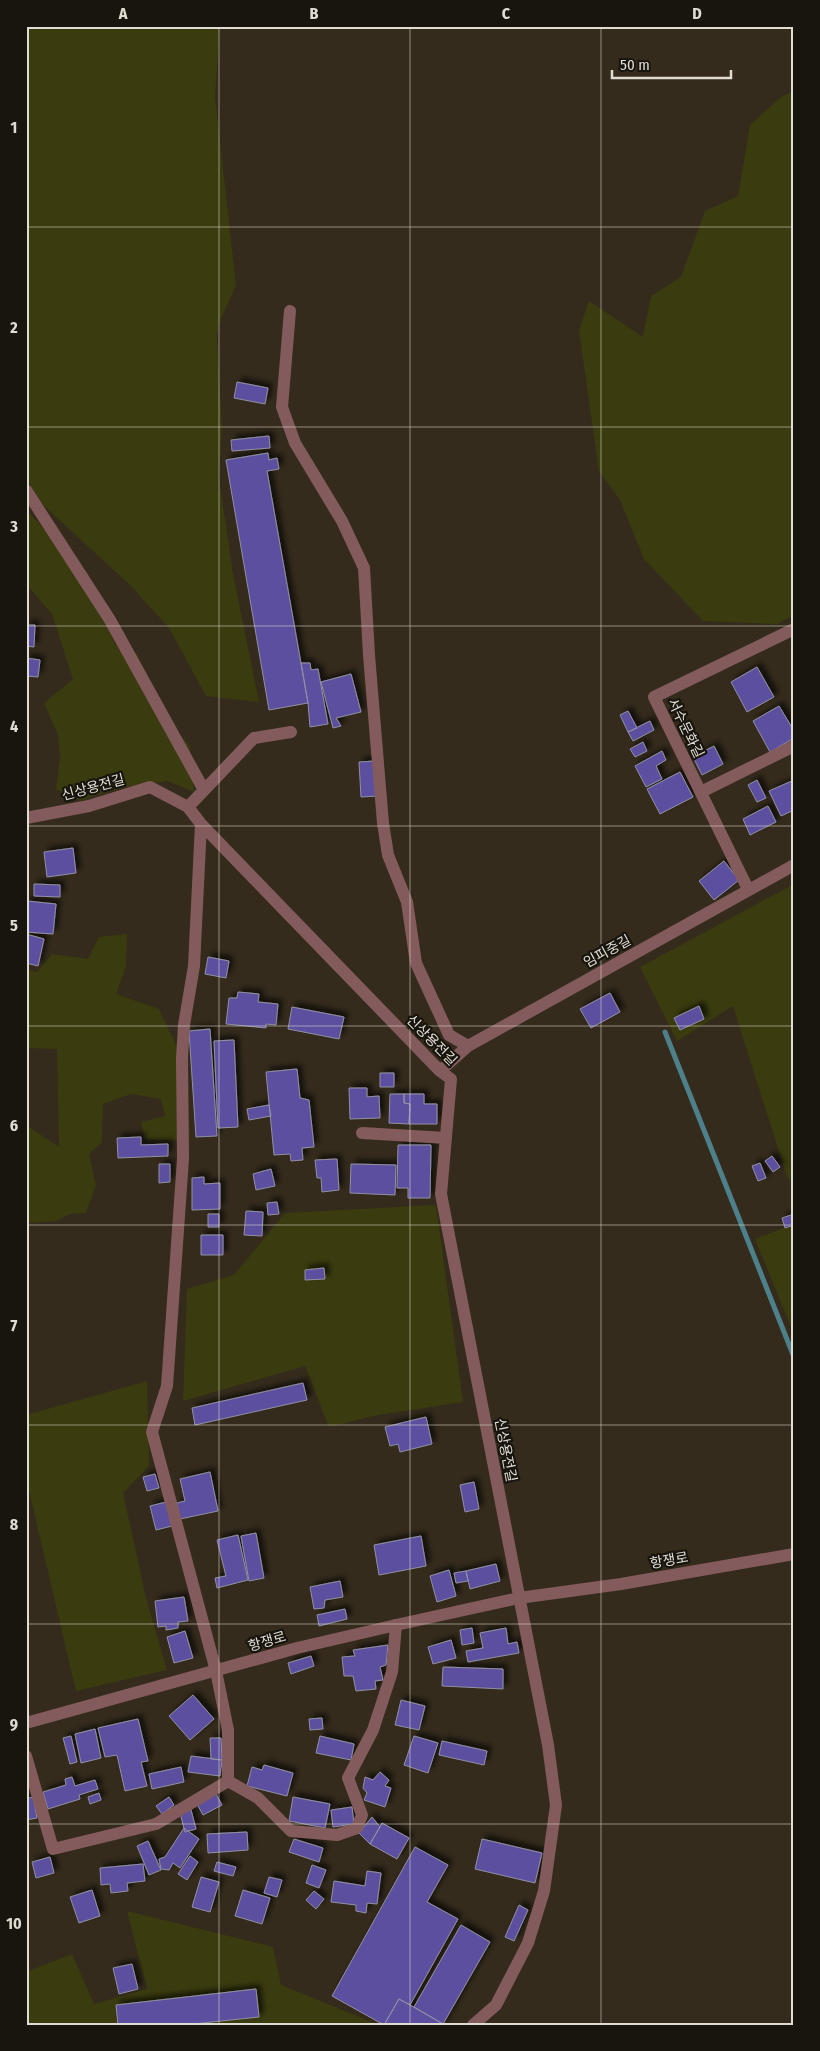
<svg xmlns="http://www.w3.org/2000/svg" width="820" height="2051" font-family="'Fira Sans Condensed','Noto Sans KR',sans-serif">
<defs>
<filter id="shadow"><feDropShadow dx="4.5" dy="-4.5" stdDeviation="2.5" flood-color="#0009"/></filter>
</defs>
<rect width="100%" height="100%" fill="#342b1c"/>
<!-- green -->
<path fill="#3a3b0e" d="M26 26H220L215 96 236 285 220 321 217 336 222 425 219 478 233 574 259 702 206 696 169 628 131 586 41 503 26 478Z
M794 91V615L777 624 703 621 644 559 620 500 599 471 579 330 589 301 643 337 651 296 681 277 705 211 738 196 750 125 781 97Z
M26 510 88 573 115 644 137 654 166 719 190 746 194 792 168 781 121 788 80 801 56 789 60 758 58 735 44 703 73 679 52 614 26 584Z
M794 884V1184L787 1177 733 1006 677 1041 640 967Z
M127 934 126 966 116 994 159 1009 186 1066 190 1141 145 1139 141 1122 165 1116 161 1099 131 1094 103 1104 102 1142 89 1154 96 1185 86 1213 70 1214 56 1221 26 1223V1125L59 1147 57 1049 26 1048V969L37 972 52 954 88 959 99 937Z
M436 1205 463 1402 373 1416 329 1427 305 1366 183 1401 187 1289 234 1275 285 1213Z
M794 1224V1334L755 1239Z
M147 1381 149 1466 123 1493 146 1598 167 1670 76 1691 26 1478V1415Z
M127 1911 273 1947 281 1985 379 2025H26V1972L72 1954 94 2004 147 1989Z"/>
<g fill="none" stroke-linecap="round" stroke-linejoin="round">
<!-- stream -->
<path stroke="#4d808b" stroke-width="5" d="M665 1032 794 1357"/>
</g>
<!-- building -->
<path fill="#5b509f" stroke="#9190a3" filter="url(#shadow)" d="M237 382 268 388 265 404 234 398Z
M269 436 270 448 232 451 231 440Z
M268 453 269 460 277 458 279 469 267 471 308 703 269 710 226 460Z
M26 625H35L34 647 26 646Z
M26 658 40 660 38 677 26 676Z
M301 663H310L311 670 318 669 328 724 310 727 308 703Z
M757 667 774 697 747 712 731 682Z
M351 674 361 712 336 718 341 726 333 728 321 682Z
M779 706 794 731V738L770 752 753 721Z
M628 711 637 728 628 732 620 715Z
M650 721 654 730 633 741 628 732Z
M643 742 647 751 635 757 630 749Z
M714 746 723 764 702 775 693 757Z
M662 751 666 760 656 766 662 779 646 787 635 766Z
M376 761 379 796 361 797 359 762Z
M680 772 693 797 660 814 647 789Z
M757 780 766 798 757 802 748 785Z
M794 780V810L781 816 769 791Z
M768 806 776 822 750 835 743 819Z
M73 848 76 873 47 877 44 852Z
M724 861 739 880 714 900 699 881Z
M34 884 60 885V897L34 896Z
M27 901 56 904 53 934 26 932Z
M26 934 44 939 38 966 26 963Z
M208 957 229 961 226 978 205 974Z
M238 992 259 994 258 1002 278 1004 276 1025 266 1024V1028L226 1024 229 998H237Z
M610 993 620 1012 591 1028 580 1009Z
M699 1006 704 1019 680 1030 674 1018Z
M292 1007 344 1017 339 1039 288 1029Z
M210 1029 217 1136 196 1137 189 1031Z
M234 1040 238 1127 218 1128 214 1041Z
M297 1069 300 1098 309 1100 314 1147 302 1148 303 1160 291 1161 290 1154 274 1155 266 1072Z
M380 1073H394V1087H380Z
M349 1088H367V1097L379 1096 380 1118 350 1119Z
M390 1094H404V1103L410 1104 409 1124 389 1123Z
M404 1094H424V1104H437V1124H409L410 1104 404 1103Z
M269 1105 271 1116 249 1120 247 1109Z
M141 1137V1145L168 1144V1156L118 1158 117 1138Z
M398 1145H431L430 1198H408V1188H397Z
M772 1156 780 1167 773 1172 765 1161Z
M337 1159 339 1190 322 1192 321 1178H317L315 1160Z
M760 1163 766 1178 758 1181 752 1166Z
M159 1164H170V1182L159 1183Z
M351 1164 396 1165 395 1195 350 1193Z
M271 1169 275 1186 256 1190 253 1174Z
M204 1177V1184L220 1183V1209L192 1210V1178Z
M277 1202 279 1214 268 1215 267 1203Z
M246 1211 263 1212 262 1236 244 1235Z
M208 1214H219V1227H208Z
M794 1214V1225L785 1228 782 1218Z
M201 1235H223V1255H201Z
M324 1268 325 1279 305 1280V1270Z
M303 1383 307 1400 195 1425 192 1408Z
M426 1417 432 1444 400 1452 398 1444 390 1446 385 1427Z
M210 1472 218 1511 180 1519 177 1503 185 1501 180 1479Z
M155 1474 159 1488 147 1491 143 1477Z
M474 1482 479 1509 465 1512 460 1485Z
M166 1502 172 1526 156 1530 150 1506Z
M256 1533 264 1578 249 1581 241 1536Z
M238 1535 248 1580 217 1588 215 1578 226 1576 217 1540Z
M421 1536 426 1566 379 1575 374 1545Z
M496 1564 500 1581 470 1589 466 1571Z
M449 1570 456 1596 437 1602 430 1576Z
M466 1571 468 1581 456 1583 454 1573Z
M340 1581 343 1597 325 1600 324 1608 314 1609 310 1587Z
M184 1597 188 1621 178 1622V1628L166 1630V1626L158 1627 155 1601Z
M345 1609 347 1619 319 1626 317 1615Z
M472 1628 474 1643 462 1645 460 1630Z
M506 1628 508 1644 517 1642 519 1653 468 1662 466 1651 483 1648 480 1633Z
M185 1631 193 1658 174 1663 167 1637Z
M451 1640 456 1658 433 1664 428 1647Z
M388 1645 386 1665 380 1667 383 1680 375 1681 376 1689 356 1691 353 1676H344L342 1657 355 1656 353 1650Z
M311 1656 314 1666 291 1674 288 1663Z
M443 1667 503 1669V1689L442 1686Z
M193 1695 214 1719 190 1740 169 1716Z
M401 1700 425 1706 419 1730 395 1725Z
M322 1718 323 1729 310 1730 309 1719Z
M138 1719 148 1761 141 1762 147 1786 125 1791 117 1755 105 1757 98 1728Z
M95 1729 101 1758 81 1763 75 1734Z
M71 1736 77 1762 70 1764 63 1738Z
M320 1736 354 1744 351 1760 316 1753Z
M414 1736 438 1743 428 1773 404 1765Z
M210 1738H221L222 1760 211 1759Z
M442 1741 487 1751 484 1765 439 1755Z
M191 1756 222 1760 220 1776 188 1772Z
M264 1765 293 1773 287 1796 247 1786 252 1767 262 1770Z
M181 1767 184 1782 152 1789 149 1774Z
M380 1772 389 1780 385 1786 391 1788 385 1807 364 1800 367 1793 363 1788 365 1777 373 1780Z
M72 1777 75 1786 95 1780 98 1789 79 1795 80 1799 48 1809 43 1792 66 1785 65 1779Z
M99 1793 101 1800 90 1804 88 1797Z
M216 1794 222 1805 203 1815 197 1804Z
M33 1797 37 1818 26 1820V1799Z
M169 1797 174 1805 162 1814 156 1806Z
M293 1797 330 1804 325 1828 289 1821Z
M352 1807 354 1824 333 1827 331 1810Z
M191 1810 196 1829 185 1832 180 1813Z
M372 1817 380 1827 370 1844 359 1833Z
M382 1823 409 1838 397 1859 370 1844Z
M184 1828 199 1839 180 1868 173 1863 169 1870 161 1869 159 1859 165 1857Z
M247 1832 248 1850 208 1853 207 1834Z
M294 1839 323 1848 319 1862 289 1852Z
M482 1839 542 1853 535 1883 475 1869Z
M148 1841 161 1870 149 1875 137 1846Z
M415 1847 448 1865 427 1902 458 1919 410 2005 399 1999 384 2025 332 1996Z
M190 1856 198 1862 187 1880 178 1874Z
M50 1857 54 1873 36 1878 32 1862Z
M217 1862 236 1867 233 1876 214 1871Z
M143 1864 145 1881 127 1883 128 1891 111 1893 110 1884 101 1885 100 1868Z
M312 1865 326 1870 319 1888 306 1883Z
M367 1871 381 1873 377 1904 367 1903 366 1913 356 1911V1905L331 1902 334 1881 365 1886Z
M201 1877 219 1882 210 1912 192 1907Z
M269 1877 282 1880 277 1897 264 1893Z
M92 1890 100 1916 79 1923 70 1897Z
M243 1890 270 1898 262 1924 235 1916Z
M314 1891 324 1899 316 1909 306 1900Z
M519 1905 528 1910 514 1941 505 1937Z
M461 1925 490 1942 443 2024 414 2007Z
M132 1964 138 1989 119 1994 113 1968Z
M256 1989 259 2017 184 2025H118L116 2005Z
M399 1999 410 2005 445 2025H384Z"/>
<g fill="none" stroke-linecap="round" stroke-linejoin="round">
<!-- minor -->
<path stroke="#845b5c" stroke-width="12" d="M290 311 282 407 295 443 342 521 364 568 369 655 383 823 388 855 407 902 416 963 449 1035 468 1046
M26 490 110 620 204 790
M701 792 794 746
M188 807 254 738 291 732
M26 818 89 806 150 787 188 807 201 824 440 1071 451 1079 441 1194 548 1745 556 1805 544 1891 528 1943 496 2005 473 2025
M748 889 654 697 794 629
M440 1071 468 1046 794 865
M362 1133 446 1138
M26 1756 53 1849 156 1824 228 1781V1730L216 1671 152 1432 167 1386 183 1159 182 1058 184 1025 194 966 201 824
M228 1781 258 1798 291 1831 337 1835 357 1828 362 1815 348 1778 373 1730 392 1672 396 1625"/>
<!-- tertiary -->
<path stroke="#845b5c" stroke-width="12" d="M26 1723 297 1648 396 1625 519 1598 621 1584 794 1554"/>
</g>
<!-- grid -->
<path fill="none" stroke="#e1dcd2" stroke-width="1" stroke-opacity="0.55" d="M219 26V2025M410 26V2025M601 26V2025M26 227H794M26 427H794M26 626H794M26 826H794M26 1026H794M26 1225H794M26 1425H794M26 1624H794M26 1824H794"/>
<g text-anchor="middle" stroke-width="4.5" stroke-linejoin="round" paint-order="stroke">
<!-- street labels -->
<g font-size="14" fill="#e1dcd2" stroke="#18150e">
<text transform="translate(686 728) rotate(64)" y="5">서수문화길</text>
<text transform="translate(93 787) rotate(-15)" y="5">신상용전길</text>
<text transform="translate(607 951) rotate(-29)" y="5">임피중길</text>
<text transform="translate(432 1040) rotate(45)" y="5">신상용전길</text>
<text transform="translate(506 1450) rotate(79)" y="5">신상용전길</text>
<text transform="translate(669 1560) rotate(-10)" y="5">항쟁로</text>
<text transform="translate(267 1641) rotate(-16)" y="5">항쟁로</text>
</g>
</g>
<!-- border -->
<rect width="820" height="2051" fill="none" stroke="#18150e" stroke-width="55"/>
<!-- scale -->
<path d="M612 70v8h119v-8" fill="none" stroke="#e1dcd2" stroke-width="2.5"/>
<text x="620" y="70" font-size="15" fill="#e1dcd2" stroke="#18150e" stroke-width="4" paint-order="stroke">50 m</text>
<rect x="28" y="28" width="764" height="1996" fill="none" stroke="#e1dcd2" stroke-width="2"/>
<g font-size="16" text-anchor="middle" font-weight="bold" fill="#e1dcd2">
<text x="123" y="19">A</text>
<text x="314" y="19">B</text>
<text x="506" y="19">C</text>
<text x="697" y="19">D</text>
<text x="14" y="133">1</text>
<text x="14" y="333">2</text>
<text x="14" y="532">3</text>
<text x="14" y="732">4</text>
<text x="14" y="931">5</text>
<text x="14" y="1131">6</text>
<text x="14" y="1331">7</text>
<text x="14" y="1530">8</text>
<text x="14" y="1730">9</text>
<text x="14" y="1929">10</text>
</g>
</svg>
